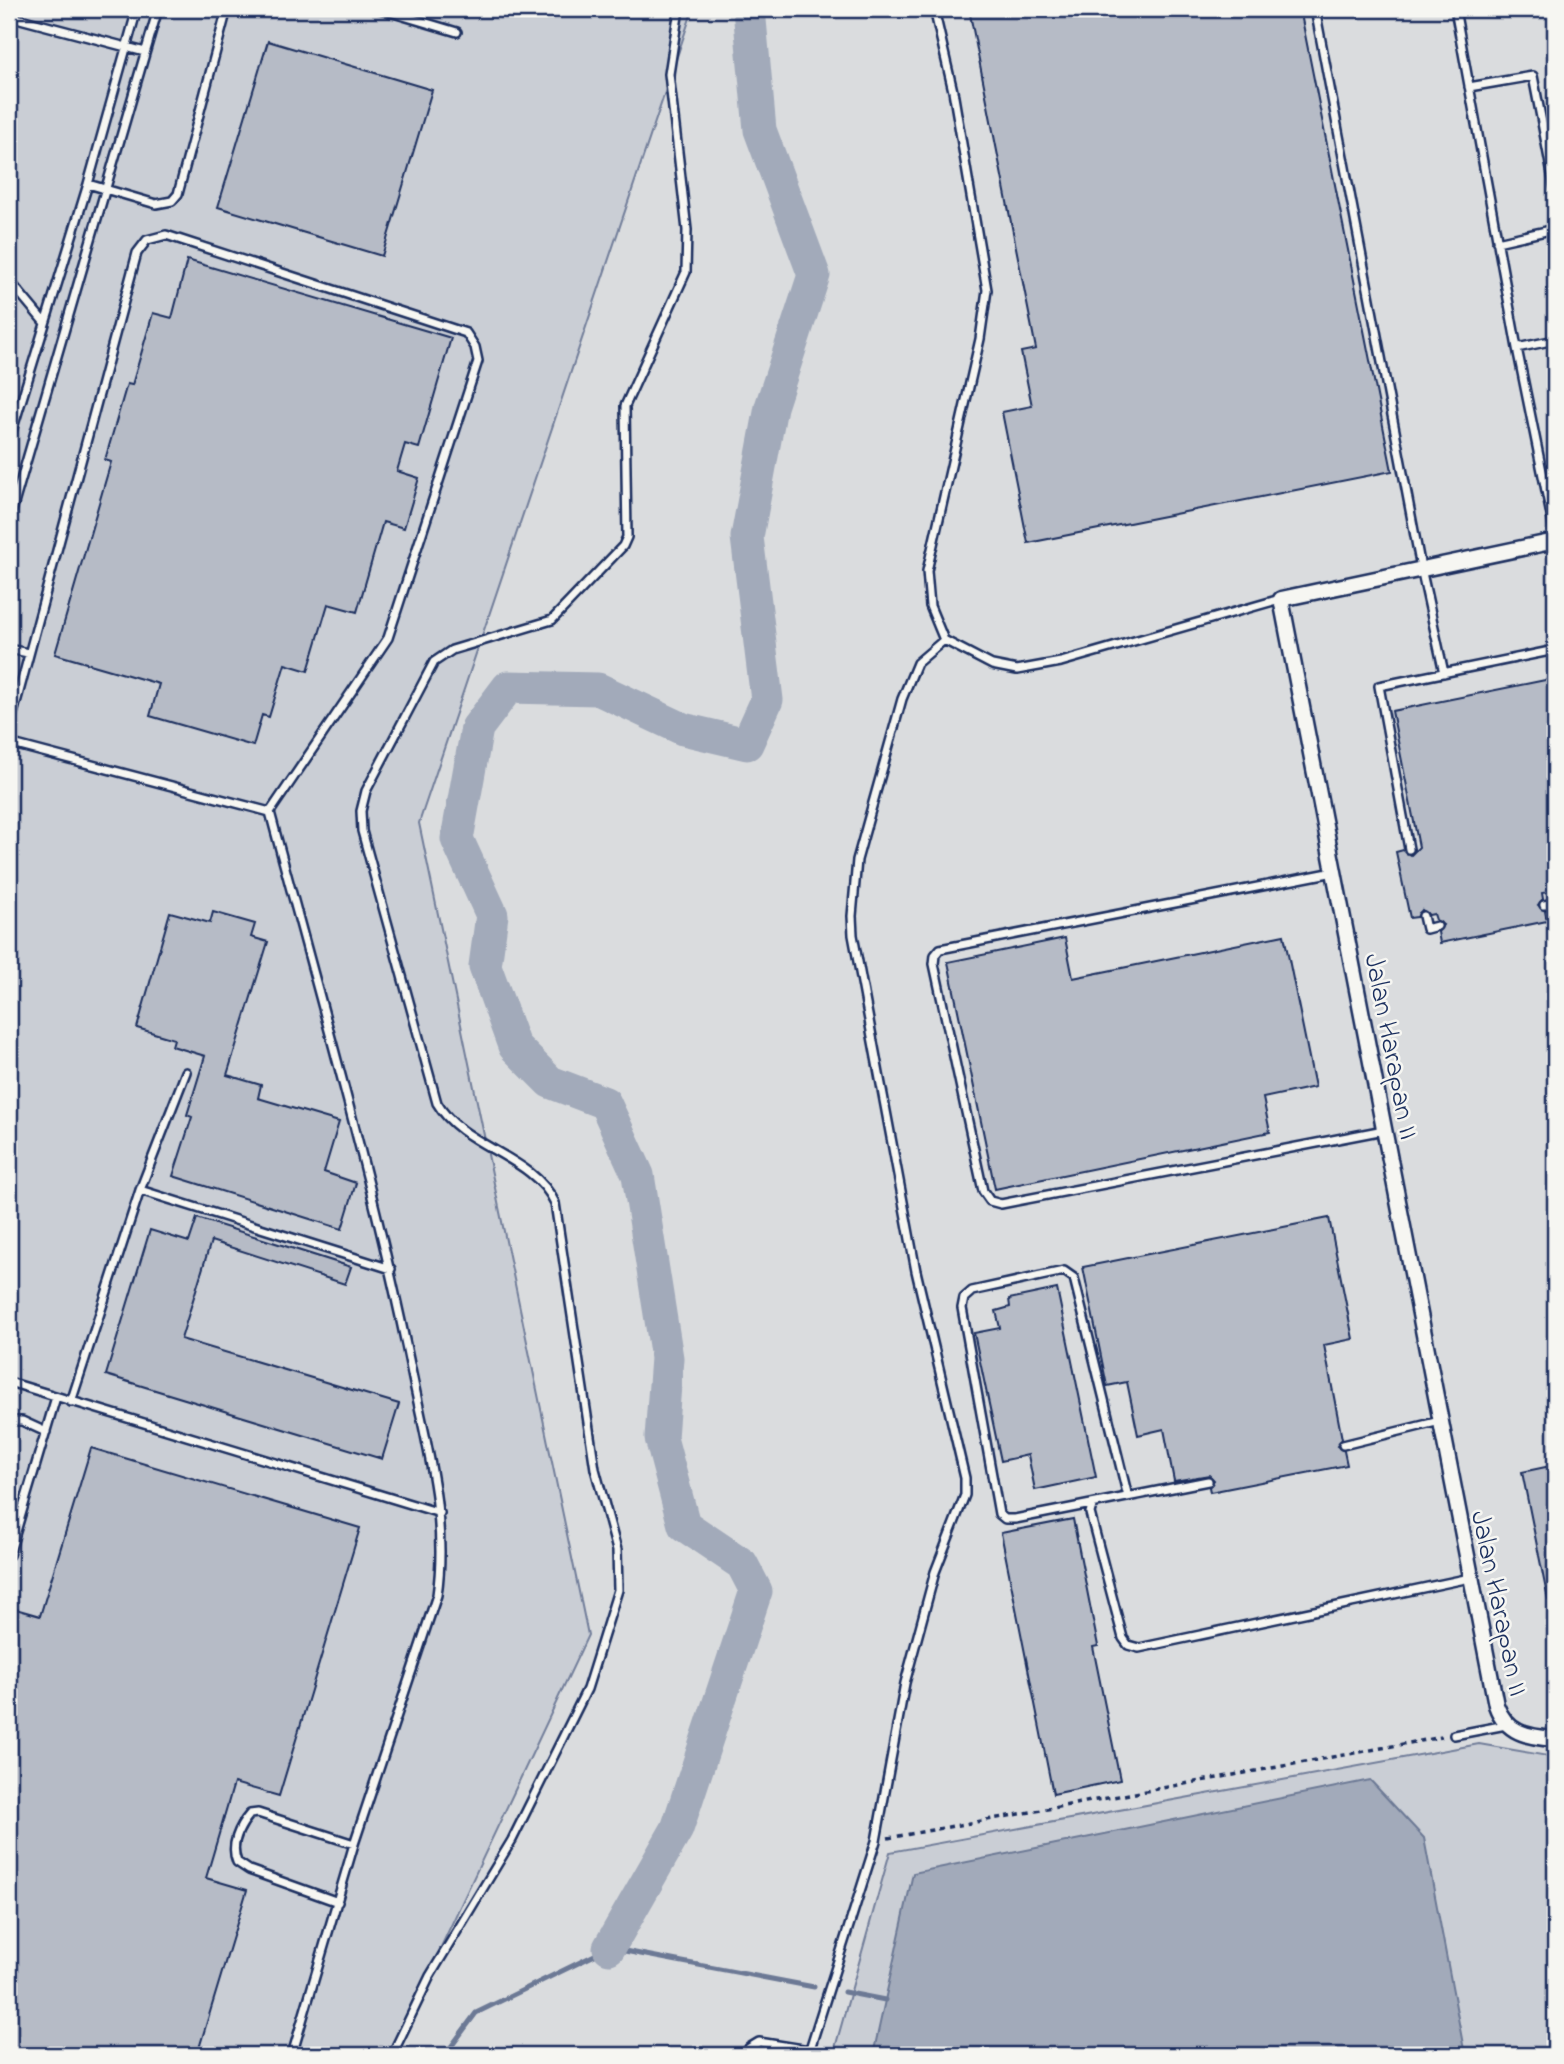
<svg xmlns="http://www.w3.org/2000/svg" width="1564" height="2064" font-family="'Indie Flower',sans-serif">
<rect width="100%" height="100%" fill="#e9eae9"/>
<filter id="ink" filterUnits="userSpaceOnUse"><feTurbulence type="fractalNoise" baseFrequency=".0143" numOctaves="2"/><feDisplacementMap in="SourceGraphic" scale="14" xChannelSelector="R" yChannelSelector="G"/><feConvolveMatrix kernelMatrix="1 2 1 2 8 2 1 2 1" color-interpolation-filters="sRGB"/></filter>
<g filter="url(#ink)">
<!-- built -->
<path fill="#dadcde" d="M9 9H1555V2055H9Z"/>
<!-- green -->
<path fill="#caced5" stroke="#727e9a" stroke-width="2" d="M9 9H693L419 823 588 1635 390 2055H9Z
M1479 1744 1548 1756 1555 1792V2055H833L890 1852Z"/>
<!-- water -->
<path fill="#a2aaba" stroke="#6c7995" stroke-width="2" d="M1370 1780 1424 1838 1465 2055H873L913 1873Z"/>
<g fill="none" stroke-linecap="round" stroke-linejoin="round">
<!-- stream -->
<path stroke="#6c7995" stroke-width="5" d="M844 1992 885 2000
M445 2055 476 2013 609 1948 814 1987"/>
<!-- river -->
<path stroke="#a2aaba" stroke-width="33" d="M609 1948 677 1829 756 1591 742 1564 684 1525 661 1438 667 1358 638 1175 605 1103 550 1082 514 1046 485 966 492 915 457 839 477 728 508 687 598 689 683 729 747 744 767 700 747 537 771 407 814 275 760 130 749 9"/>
</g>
<!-- building -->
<path fill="#b6bbc6" stroke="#1b2f5e" stroke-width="2" d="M969 9H1300L1392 471 1028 543 1002 412 1032 406 1021 352 1036 349Z
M268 41 432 90 382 256 218 207Z
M187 260 451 338 419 448 405 444 397 471 419 478 404 528 383 522 357 612 328 604 308 671 285 664 269 717 262 715 253 746 150 716 159 684 55 654 111 462 105 460 127 384 132 385 153 313 172 318Z
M1555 678V891L1542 893 1543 899 1538 905 1545 911 1547 921 1440 943 1438 932 1443 925 1436 920 1434 914 1429 915 1422 910 1417 917 1410 918 1396 852 1403 850 1411 855 1419 847 1392 711Z
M170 912 210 923 213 912 255 924 251 937 268 942 227 1075 261 1085 258 1098 339 1122 324 1172 356 1183 342 1229 173 1176 192 1117 187 1115 205 1056 172 1046 174 1039 137 1028Z
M1284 935 1315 1087 1263 1098 1270 1132 995 1189 948 962 1065 938 1073 978Z
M197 1218 351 1267 345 1284 211 1241 181 1339 399 1404 382 1459 106 1375 150 1230 189 1242Z
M1329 1218 1353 1339 1324 1345 1342 1439 1337 1446 1344 1451 1347 1465 1210 1492 1209 1487 1214 1480 1209 1475 1174 1481 1164 1429 1138 1435 1127 1382 1107 1386 1083 1267Z
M1057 1289 1096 1477 1035 1490 1028 1455 1001 1461 974 1333 1000 1328 996 1311 1010 1307 1009 1299Z
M91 1448 360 1528 279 1796 234 1783 206 1878 247 1890 197 2055H9V1607L40 1616Z
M1555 1465V1599L1548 1600 1522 1472Z
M1073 1519 1098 1646 1093 1647 1120 1780 1053 1794 1001 1533Z"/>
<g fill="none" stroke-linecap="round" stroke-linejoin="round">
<!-- service casing -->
<g stroke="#1b2f5e" stroke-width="12">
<path id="service" d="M380 9 457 32
M934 9 953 91 987 290 980 339 927 571 930 606 944 640
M1315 9 1421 568 1444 673
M1455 9 1517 348 1555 535
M9 16 145 52
M1469 87 1533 76 1555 190
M88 184 156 204 172 201 178 194 227 9
M1497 242 1555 229
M9 280 44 322
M1517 348 1555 340
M9 441 88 184 137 9
M9 521 158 9
M9 649 28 653
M9 729 137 253 147 240 166 235 466 333 475 347 478 361 388 638 270 812
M9 743 270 812C320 999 374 1185 412 1374 427 1447 448 1520 437 1595L354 1844 292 2055
M1409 849 1379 686 1555 650
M1334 872 940 949 935 955 934 964 983 1191 990 1201 1001 1204 1384 1130
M1544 905 1555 903
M1423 916 1426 929 1437 926
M140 1190 186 1072
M9 1382 440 1513
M71 1402 140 1190 391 1269
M9 1421H22L46 1432
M1343 1445 1440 1421
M1128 1497 1074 1278 1064 1271 972 1291 964 1298 962 1308 999 1514 1005 1519H1015L1208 1481
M1092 1506 1090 1513 1123 1638 1128 1645 1139 1648 1470 1578
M9 1555 56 1397
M1454 1735 1506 1725
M338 1902 249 1870 237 1862C230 1845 239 1827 250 1814L258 1813 354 1844
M392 2055 430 1976 512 1840 587 1689 618 1590 617 1550 595 1469 555 1203C533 1155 463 1148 437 1103L362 831 361 811 366 791 434 662 452 650 552 620 623 546 627 537 625 406 686 272 687 230 669 74 679 9
M747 2055 749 2048 759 2042 809 2050
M808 2055 876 1841 905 1683 935 1572 965 1495V1478L916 1271 853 935 852 916 857 860 902 699 917 663 944 640 992 665 1017 670 1061 662 1280 599"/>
</g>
<!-- minor casing -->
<g stroke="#1b2f5e" stroke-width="19">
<path id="minor" d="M1555 541 1281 599 1496 1705C1506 1733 1527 1737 1555 1739"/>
</g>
<!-- path -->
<path stroke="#1b2f5e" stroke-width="3.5" stroke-dasharray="5 5" stroke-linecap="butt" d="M888 1838 1442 1737"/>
<!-- service -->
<use href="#service" stroke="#f6f6f2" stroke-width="7"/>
<!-- minor -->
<use href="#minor" stroke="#f6f6f2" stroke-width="14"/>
</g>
</g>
<g text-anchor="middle" stroke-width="5" stroke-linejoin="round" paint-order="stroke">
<!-- street labels -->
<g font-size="28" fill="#1b2f5e" stroke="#f6f6f2">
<text transform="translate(1393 1046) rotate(79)" y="10">Jalan Harapan II</text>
<text transform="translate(1501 1603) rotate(78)" y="10">Jalan Harapan II</text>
</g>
</g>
<!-- margin -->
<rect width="1564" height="2064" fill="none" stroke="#f6f6f2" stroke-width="35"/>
<rect x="18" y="18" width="1529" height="2029" fill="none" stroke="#1b2f5e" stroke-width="2.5" filter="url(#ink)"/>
</svg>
